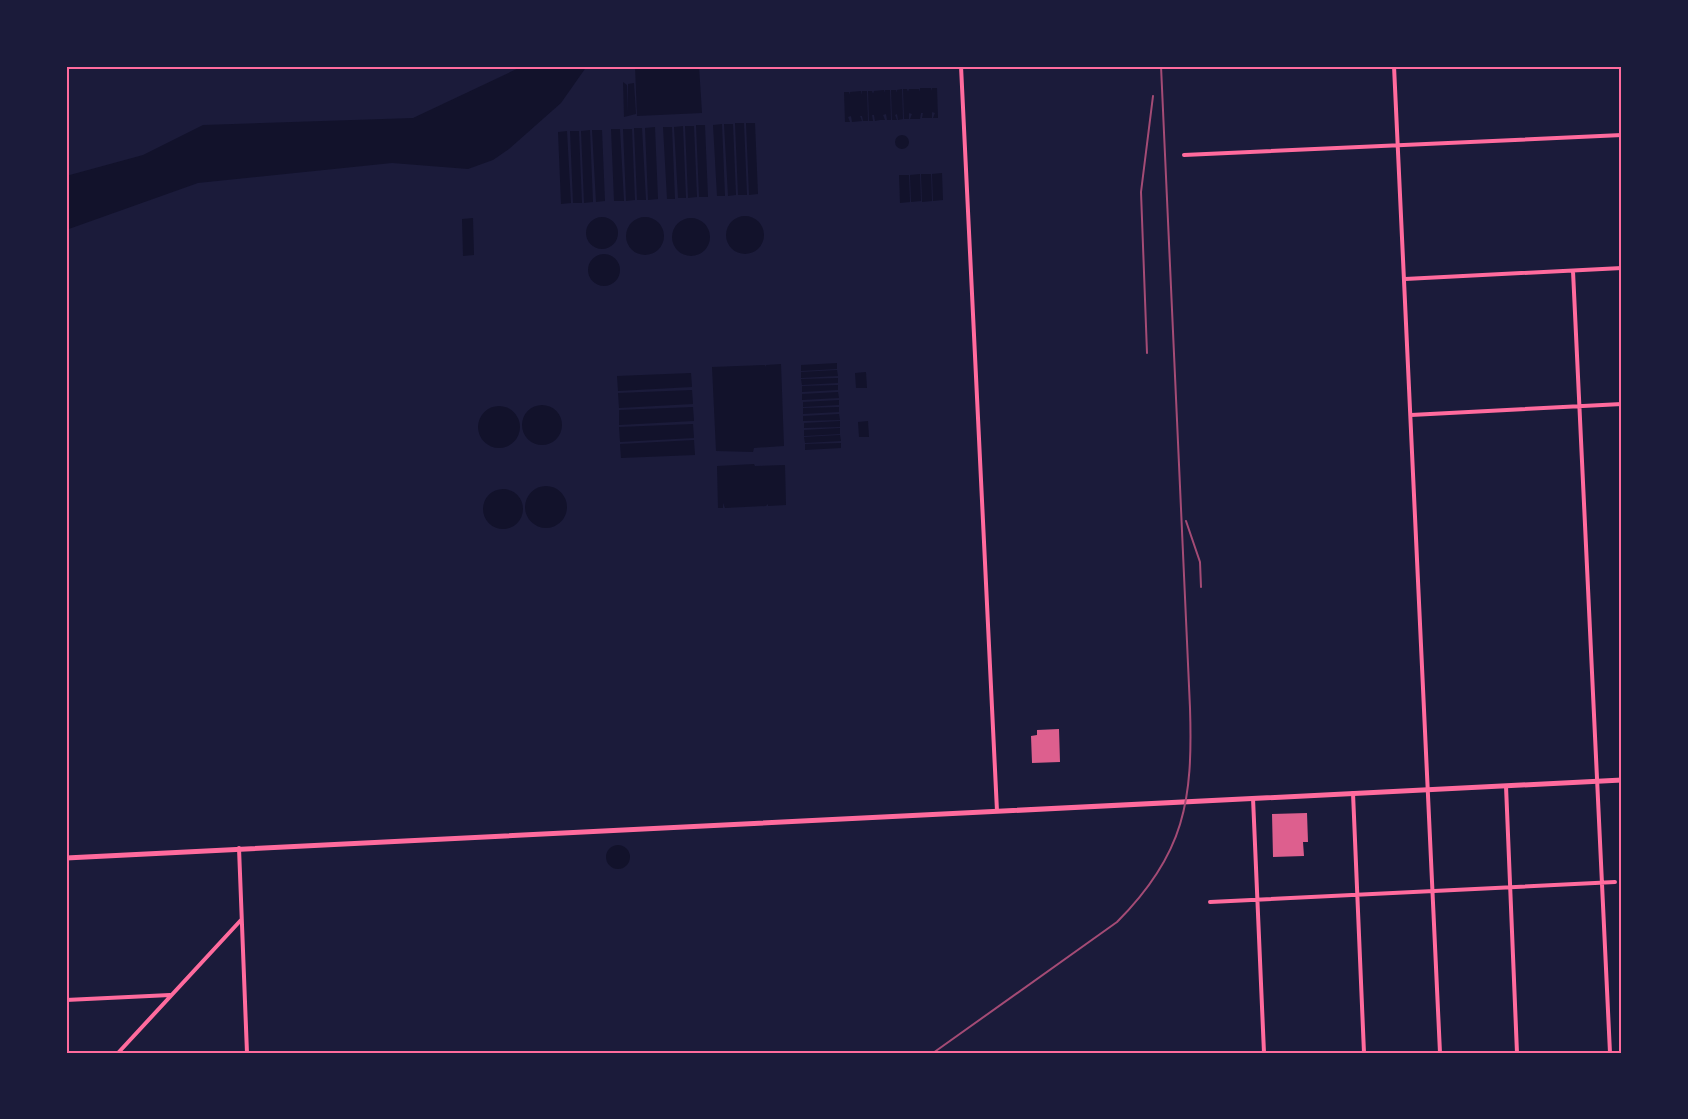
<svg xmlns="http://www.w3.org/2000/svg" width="1688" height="1119" font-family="Quicksand,sans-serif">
<rect width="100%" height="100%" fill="#1b1b3a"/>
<!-- water -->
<path fill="#12122b" d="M523 66H587L561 103 509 149 493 160 468 169 392 163 198 183 66 230V176L143 155 203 125 413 118Z
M635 66H699L702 113 637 116Z
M623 82 627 85 628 114V84L634 83 636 114 624 117Z
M920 88H931V91L932 88H937L938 118H933L935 113 932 112V118H922L923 113H921L920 119H910L912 114 909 113V119H904L903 89H907L908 92 909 89H919L920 92Z
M902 89 903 119 898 120 897 114 895 115 897 120H892L891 90H896L897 93V90Z
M884 90 885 93V90H890L891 120H887L886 114 883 115 885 120H880V112V120L875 121 874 115H872L873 121H869L868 91H872L873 94 874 91Z
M861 91V95L862 91H867L868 121H863L862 116H860L862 121 852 122 851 116 848 117 850 122H845L844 92H849L850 95V92Z
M744 123 747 195H738L735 123Z
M746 123H755L758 194 749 195Z
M722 124 725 196H717L713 125Z
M724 124H733L736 195 728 196Z
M696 125H705L708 197H699Z
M683 126 686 198H678L674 127Z
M685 126H694L697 197 688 198Z
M655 127 658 199 648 200 645 128Z
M663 127H672L675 199H667Z
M634 128H642L646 200H637Z
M611 129H620L624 201H614Z
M623 129H632L635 200 626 201Z
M590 130 593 202 584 203 581 131Z
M592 130H602L605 201 596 202Z
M567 131 571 203 561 204 558 132Z
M570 131H579L582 203H573Z
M895 142a7 7 0 1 1 14 0a7 7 0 1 1-14 0Z
M942 173 943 200 933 201 932 174Z
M920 174 921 201 911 202 910 175Z
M921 174H931L932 201 922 202Z
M899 175H909L910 202 900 203Z
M726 235a19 19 0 1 1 38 0a19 19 0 1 1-38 0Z
M626 236a19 19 0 1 1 38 0a19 19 0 1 1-38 0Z
M586 233a16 16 0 1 1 32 0a16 16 0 1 1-32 0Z
M672 237a19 19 0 1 1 38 0a19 19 0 1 1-38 0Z
M473 218 474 255 463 256 462 219Z
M588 270a16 16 0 1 1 32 0a16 16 0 1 1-32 0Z
M837 363V369L801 371V365Z
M781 364 784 446 754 448 753 452 716 451 712 367 765 365V367L766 365Z
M837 370 838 376 801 378V372Z
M866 372 867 388H856L855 373Z
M691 373 692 387 618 391 617 376Z
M838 378V383L802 385 801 379Z
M838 385V390L802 392V386Z
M692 390 693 404 619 408 618 393Z
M838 392 839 398 802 400V394Z
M839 400V405L803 407V402Z
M522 425a20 20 0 1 1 40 0a20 20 0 1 1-40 0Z
M478 427a21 21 0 1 1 42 0a21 21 0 1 1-42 0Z
M693 407 694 421 619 425V410Z
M839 407V412L803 414V408Z
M839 414 840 420 803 421V416Z
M840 421V427L804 428V423Z
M868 421 869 437H859L858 422Z
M693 424 694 438 620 442 619 427Z
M840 428V434L804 436V430Z
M840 435 841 441 805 443 804 437Z
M694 440 695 455 621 458 620 444Z
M841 443V448L805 450V444Z
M754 464 755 466 785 465 786 505 768 506V504L766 506 725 508 723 503V508H718L717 466Z
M525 507a21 21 0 1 1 42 0a21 21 0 1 1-42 0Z
M483 509a20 20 0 1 1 40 0a20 20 0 1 1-40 0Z
M606 857a12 12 0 1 1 24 0a12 12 0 1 1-24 0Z"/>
<!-- building -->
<path fill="#dd5f8e" d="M1059 729 1060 762 1032 763 1031 736 1037 735V730Z
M1307 813 1308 842H1303L1304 856 1273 857 1272 814Z"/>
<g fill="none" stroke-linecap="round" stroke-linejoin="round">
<!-- minor -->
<path stroke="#ff6b9d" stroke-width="4" d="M961 66 997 811
M1394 66 1440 1053
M1184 155 1622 135
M1573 271 1610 1053
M1405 279 1622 268
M1411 415 1622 404
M1506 786 1517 1053
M1353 793 1364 1053
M1253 798 1264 1053
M239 848 247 1053
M1210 902 1615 882
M66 1000 170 995
M118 1053 241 920"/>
<!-- tertiary -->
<path stroke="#ff6b9d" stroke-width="5" d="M66 858 1622 780"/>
<!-- rail -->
<path stroke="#a44b75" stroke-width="2" d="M1147 353 1141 192 1153 96
M1186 521 1200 562 1201 587
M933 1053 1117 922C1185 854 1193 800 1190 708L1161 66"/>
</g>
<!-- border -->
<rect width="1688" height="1119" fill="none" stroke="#1b1b3a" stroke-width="135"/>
<rect x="68" y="68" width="1552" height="984" fill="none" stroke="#ff6b9d" stroke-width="2"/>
</svg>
